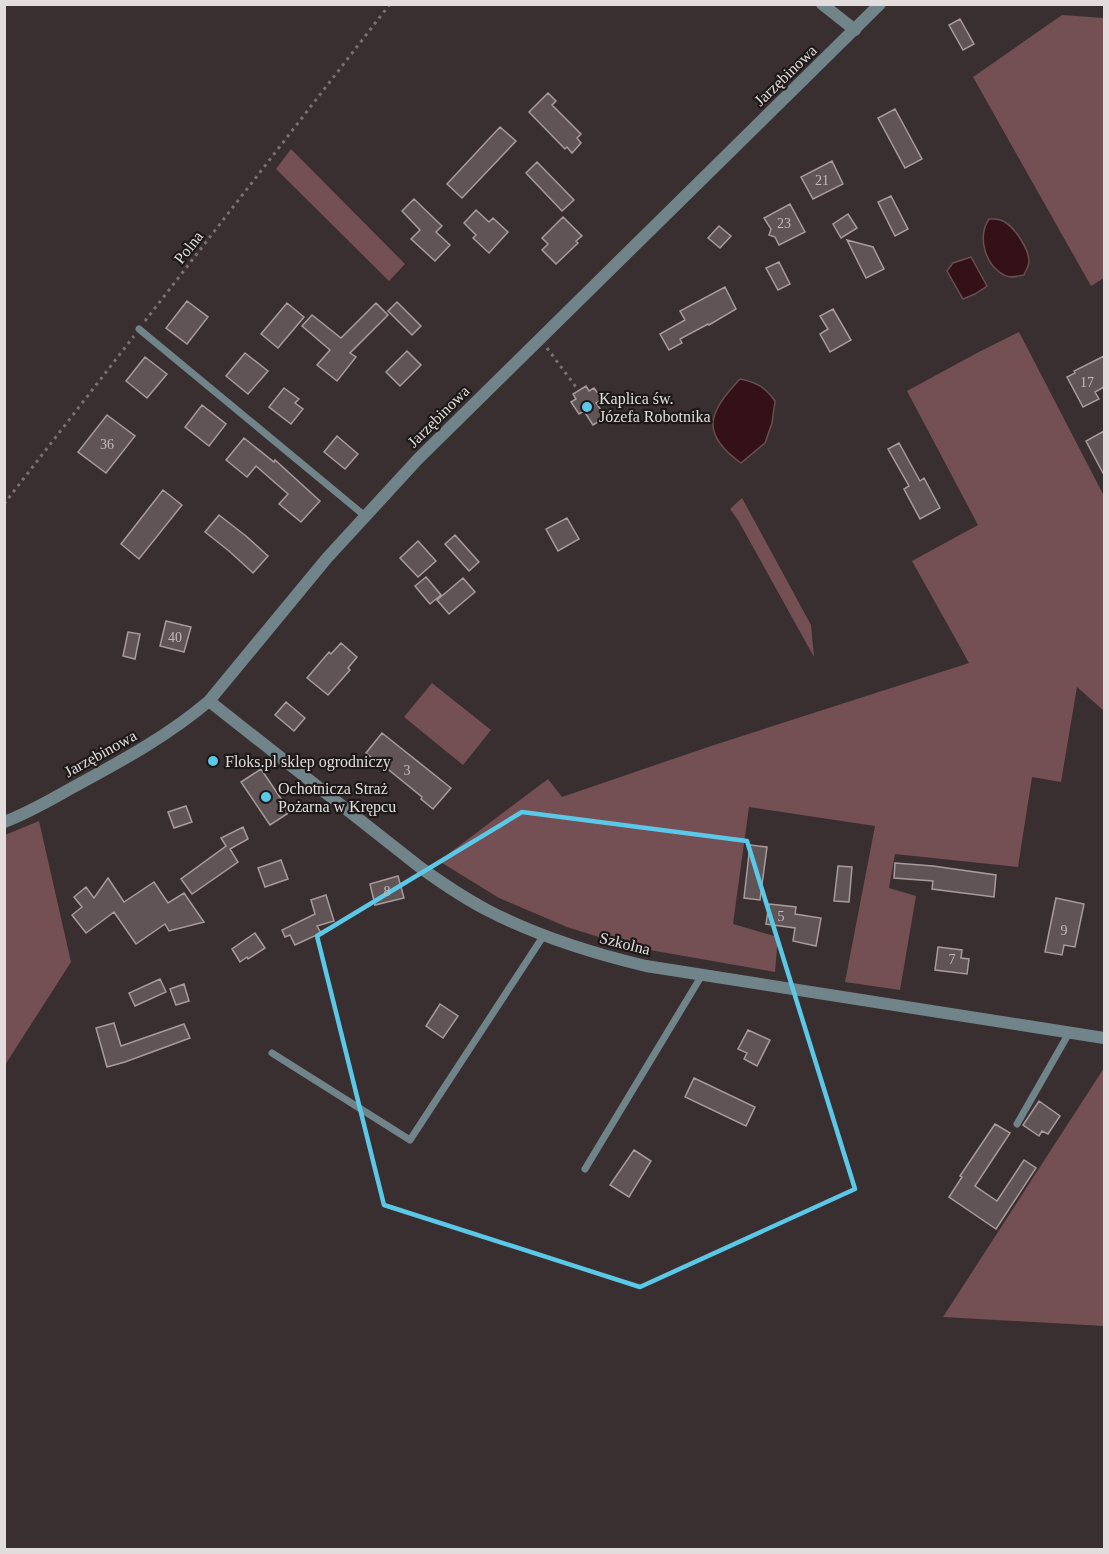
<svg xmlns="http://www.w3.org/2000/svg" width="1109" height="1554" font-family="'Times New Roman',serif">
<rect width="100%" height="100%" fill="#3a2f30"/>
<!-- green -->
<path fill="#744f53" d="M1062 15 1104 18V278L1091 286 973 77Z
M291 149 405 264 389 281 276 169Z
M1019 332 1104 496V711L1077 687 1061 782 1032 777 1018 867 895 854 889 888 916 896 900 990 845 982 875 826 749 807 733 924 778 937 775 972 627 946 567 927 499 898 439 861 548 779 562 797 711 746 969 663 912 561 978 525 907 391 975 354Z
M742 498 811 625 814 657 738 520 730 509Z
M432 683 491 730 463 765 404 717Z
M39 821 71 962 5 1065V835Z
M1104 1068V1326L943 1317Z"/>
<!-- water -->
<path fill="#341117" stroke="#684e52" stroke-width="1.5" d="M989 219C994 219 998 218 1003 221 1015 227 1033 254 1028 266 1027 269 1025 272 1024 275 1017 276 1010 279 1004 275 985 265 977 237 989 219Z
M971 257 987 286 975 294 963 299 947 271 953 263Z
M740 379C756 382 765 387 775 401L772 423 765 443 741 463C699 433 709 412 740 379Z"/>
<!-- building -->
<path fill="#615456" stroke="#a99b9c" stroke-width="1.5" d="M960 19 974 44 963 50 949 25Z
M548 93 556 101 552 105 581 134 577 138 581 143 572 153 567 147 565 149 529 112Z
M895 109 922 159 905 168 878 118Z
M500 127 516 141 462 198 447 184Z
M832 161 843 184 813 199 801 177Z
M537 162 574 200 562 211 526 173Z
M891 196 908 229 895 236 878 202Z
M414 199 442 226 436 232 450 245 435 261 411 239 420 230 402 211Z
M790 204 805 232 779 245 775 237 769 235 771 229 764 218Z
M476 210 489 222 493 218 508 232 489 253 473 238 476 235 464 223Z
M848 214 857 228 841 238 833 224Z
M563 217 582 236 576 241 578 243 556 264 542 250 548 244 542 238Z
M719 226 731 236 720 248 708 238Z
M847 240 873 247 884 269 866 278Z
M779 262 790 284 778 290 766 268Z
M725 287 736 309 709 325 708 324 680 339 682 343 669 350 660 334 685 320 680 311Z
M187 301 208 317 187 344 166 328Z
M397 302 421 326 412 335 388 311Z
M287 303 304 317 278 348 261 334Z
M376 303 388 315 350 353 356 357 337 381 317 365 330 350 302 326 312 315 341 338Z
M833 309 851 340 830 352 820 334 828 329 820 316Z
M407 351 421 365 400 386 386 372Z
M245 353 268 371 248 394 226 376Z
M1104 356V387L1095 392 1099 399 1083 407 1067 377 1075 373 1074 371Z
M145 357 167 374 147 398 126 381Z
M586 386 589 391 594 388 602 399 596 403 606 417 593 425 584 411 579 414 571 402 576 399 573 394Z
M284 388 299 399 295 403 303 409 291 424 269 407Z
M202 405 226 424 209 446 185 427Z
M107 415 135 436 106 473 78 452Z
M1104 431V475L1086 441Z
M337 436 358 454 345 469 324 452Z
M244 438 274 462 275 460 320 501 301 522 279 504 288 494 256 466 247 477 226 460Z
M899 443 920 481 924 478 940 508 920 519 904 489 909 486 888 449Z
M163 490 182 505 139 559 121 544Z
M219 515 246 536 268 556 253 573 229 551 205 532Z
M567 518 579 539 558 551 546 529Z
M455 535 479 562 469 571 445 544Z
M418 541 436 561 418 577 400 558Z
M426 577 441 595 430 604 415 586Z
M463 578 475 592 449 614 437 600Z
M166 621 191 627 184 652 160 646Z
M128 632 140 634 135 659 123 656Z
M341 643 357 657 348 668 350 670 328 695 307 678 329 652 331 654Z
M286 702 305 718 294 731 275 715Z
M382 733 451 788 433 809 421 799 422 797 379 762 378 763 366 753Z
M261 769 290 812 270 825 241 782Z
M186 806 192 822 174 828 168 812Z
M243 827 248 839 230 849 238 862 192 894 181 879 226 846 221 838Z
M750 845 767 847 760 900 744 898Z
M281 860 288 879 265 887 258 868Z
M895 863 933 866 996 875 994 897 932 889 933 881 894 878Z
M838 866 852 867 849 902 834 901Z
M398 876 404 898 375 905 370 884Z
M108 878 124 902 154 882 168 903 184 893 204 922 169 931 165 924 136 944 114 912 86 933 72 915 82 907 74 897 86 887 94 898Z
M326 895 334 921 317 926 321 933 295 945 290 935 285 937 282 930 315 914 311 900Z
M1056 898 1084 904 1075 947 1064 945 1062 955 1045 952Z
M769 904 796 907 795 914 821 918 816 946 793 941 795 928 766 924Z
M255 933 265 948 248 959 247 957 240 962 232 949Z
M938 947 962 950 961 958 969 959 967 974 935 970Z
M160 979 166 992 135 1006 129 993Z
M184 984 189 1001 176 1005 170 989Z
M440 1004 458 1016 443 1038 426 1026Z
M114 1023 121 1046 184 1024 190 1038 125 1062 107 1067 96 1028Z
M748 1030 770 1040 757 1066 744 1059 747 1053 738 1049Z
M694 1078 755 1107 746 1126 685 1097Z
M1039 1101 1060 1116 1048 1134 1042 1131 1039 1136 1023 1125Z
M995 1124 1010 1133 975 1186 997 1201 1024 1160 1036 1168 996 1229 949 1197 962 1177 960 1176Z
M634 1150 651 1161 629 1197 610 1185Z"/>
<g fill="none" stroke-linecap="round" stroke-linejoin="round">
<!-- path -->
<path stroke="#7a7071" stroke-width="3" stroke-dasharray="3 4.5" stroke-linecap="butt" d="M145 321 390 4
M547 348 576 387
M4 504 134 336"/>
<!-- service -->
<path stroke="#70848a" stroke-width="7" d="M139 329 365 516
M272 1053 410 1140 544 935
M1017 1124 1069 1033
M585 1169 702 975"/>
<!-- minor -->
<path stroke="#70848a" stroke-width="12" d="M822 4 855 30"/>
<!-- tertiary -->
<path stroke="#70848a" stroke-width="12" d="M209 701 421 868C442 883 464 898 487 910 537 936 591 953 646 966L1104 1038
M4 822C31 812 55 797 79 784 125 759 169 735 209 701L327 558 418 459 880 4"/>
</g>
<!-- marked area -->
<path fill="none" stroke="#5ac8e6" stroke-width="4.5" stroke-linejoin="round" d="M522 812 747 841 855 1189 640 1287 384 1205 317 936Z"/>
<!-- markers -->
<g fill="#5ac8e6" stroke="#1e1919" stroke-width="2">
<circle cx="587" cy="407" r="6"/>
<circle cx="213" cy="761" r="6"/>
<circle cx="266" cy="797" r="6"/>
</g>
<g text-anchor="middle" stroke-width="4.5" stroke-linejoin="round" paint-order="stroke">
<!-- number labels -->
<g font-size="14" fill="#c2baba">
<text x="822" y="185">21</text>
<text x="784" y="228">23</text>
<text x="1087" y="387">17</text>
<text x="107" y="449">36</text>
<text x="175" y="642">40</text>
<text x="407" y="775">3</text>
<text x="387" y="896">8</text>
<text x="781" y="921">5</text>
<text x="1064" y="935">9</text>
<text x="952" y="964">7</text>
</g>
<!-- street labels -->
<g font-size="16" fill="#e3dcdc" stroke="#1e1919">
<text transform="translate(785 75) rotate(-44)" y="6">Jarzębinowa</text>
<text transform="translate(188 247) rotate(-52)" y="6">Polna</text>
<text transform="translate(438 416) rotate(-45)" y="6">Jarzębinowa</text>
<text transform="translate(100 753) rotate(-29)" y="6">Jarzębinowa</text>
<text transform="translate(625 943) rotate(14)" y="6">Szkolna</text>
</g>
<!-- poi labels -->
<g font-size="16" fill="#e3dcdc" stroke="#1e1919" text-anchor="start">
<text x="599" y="404">Kaplica św.<tspan x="599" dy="18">Józefa Robotnika</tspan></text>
<text x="225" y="767">Floks.pl sklep ogrodniczy</text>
<text x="278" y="794">Ochotnicza Straż<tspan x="278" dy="18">Pożarna w Krępcu</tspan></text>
</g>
</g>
<!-- border -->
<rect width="1109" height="1554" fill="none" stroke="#e3dcdc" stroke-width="12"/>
</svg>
